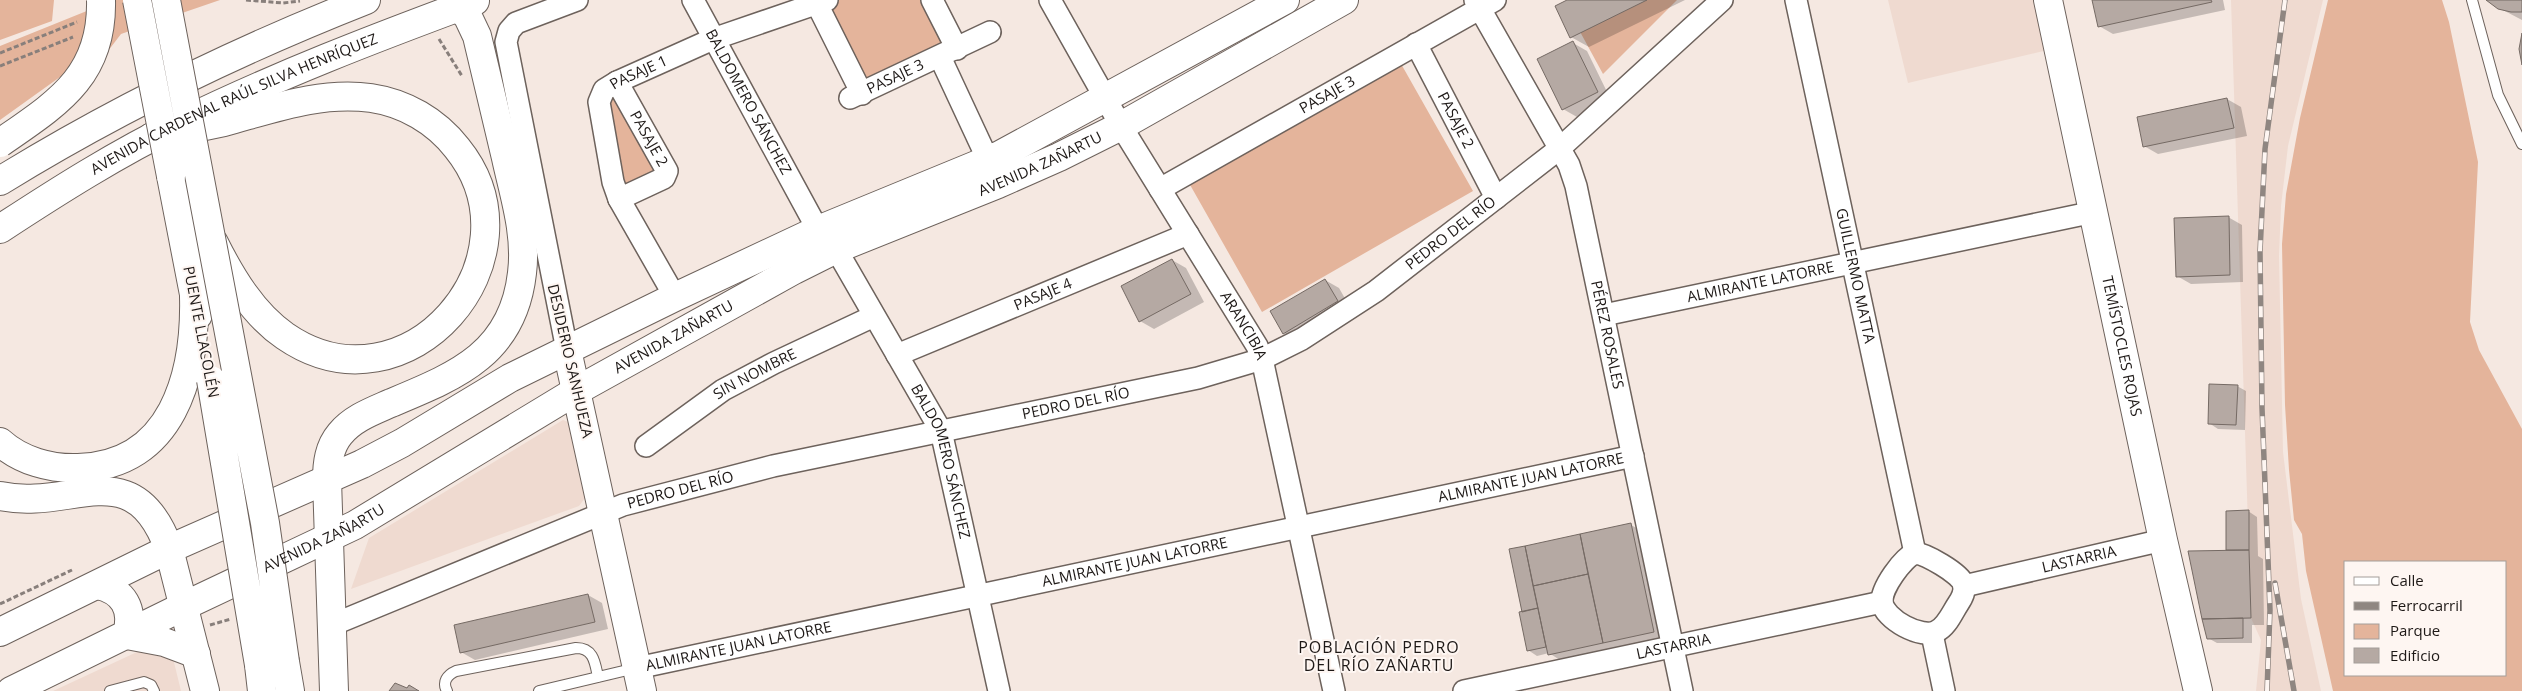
<svg xmlns="http://www.w3.org/2000/svg" width="2522" height="691" font-family="'Open Sans',sans-serif">
<rect width="100%" height="100%" fill="#f5e8e1"/>
<!-- built -->
<path fill="#efdad0" d="M1888 0H2037L2048 50 1908 83Z
M2231 0H2323L2288 146 2281 206 2279 256 2283 452 2301 599 2321 691H2256L2261 640 2251 618Z
M563 420 568 422 585 498 579 506 351 589 369 538Z
M137 652 172 654 181 691H53Z"/>
<!-- green -->
<path fill="#e4b49b" fill-rule="evenodd" d="M0 0H54L52 21 0 40Z
M114 0H220L121 34 95 68 60 77 0 120V46Z
M827 0H932L957 49 862 94Z
M1635 0H1677L1603 74 1578 28Z
M2328 0H2442L2449 22 2478 162 2470 322 2479 350 2522 429V691H2333L2306 571 2302 534 2294 520 2289 470 2285 405 2282 244 2286 194 2300 118ZM2346 562H2506V675H2346Z
M1400 62 1473 191 1262 312 1189 183Z
M617 82 667 171 619 199 604 90Z"/>
<!-- shadow -->
<path fill="#0003" d="M1570 0H1685L1589 47 1571 37Z
M2093 0H2223L2225 10 2113 34 2099 26Z
M2489 0H2522V20L2499 8Z
M1573 43 1587 51 1611 100 1577 117 1563 109Z
M2227 99 2241 107 2247 136 2158 154 2144 146Z
M2228 217 2242 225 2243 282 2191 284 2177 276Z
M1172 260 1186 268 1204 302 1154 329 1140 321Z
M1325 280 1339 288 1351 309 1298 341 1284 333Z
M2237 386 2246 391 2245 430 2218 429 2209 423Z
M2248 511 2257 517 2258 556 2263 559 2264 625H2252V643H2217L2208 638 2230 551 2228 550Z
M1631 525 1649 535 1671 642 1563 662 1549 653 1537 656 1528 650 1524 612 1511 550Z
M588 595 602 603 608 629 475 660 461 652Z"/>
<!-- building -->
<path fill="#b5a9a3" stroke="#756a64" d="M1567 0H1647L1570 38 1555 6Z
M2092 0H2211L2212 2 2098 27Z
M2486 0H2522V12H2511L2498 9Z
M2522 33V65L2519 49Z
M1573 41 1598 92 1562 110 1537 59Z
M2227 98 2234 128 2143 147 2137 117Z
M2229 216 2230 275 2176 277 2174 218Z
M1172 259 1191 294 1139 322 1121 286Z
M1325 279 1338 301 1283 334 1270 311Z
M2209 384 2238 385 2236 425 2208 424Z
M2249 510V550H2226V511Z
M1631 523 1654 632 1603 643 1580 534Z
M1580 534 1588 574 1533 586 1525 546Z
M1525 546 1538 608 1522 612 1509 549Z
M2249 550 2251 618 2202 619 2188 551Z
M1588 574 1603 643 1548 655 1533 586Z
M588 594 595 622 460 653 454 625Z
M1538 608 1546 647 1527 651 1519 612Z
M2243 618V638L2207 639 2202 619Z
M395 683 407 688 409 685 419 691H389Z"/>
<g fill="none" stroke-linecap="round" stroke-linejoin="round">
<!-- lane casing -->
<g stroke="#6d625c" stroke-width="12">
<path id="lane" d="M2472 0 2498 95 2522 144
M110 691 144 682 151 685 154 691
M447 691C442 682 447 675 456 671L576 648C594 648 595 663 598 677
M539 691 636 668"/>
</g>
<!-- street casing -->
<g stroke="#6d625c" stroke-width="24">
<g id="street">
<path id="s1" d="M693 0 818 230"/>
<path d="M932 0 957 49"/>
<path id="s2" d="M1050 0 1121 126 1257 346 1262 359 1334 691"/>
<path id="s3" d="M1475 0 1569 165 1576 186 1682 691"/>
<path id="s4" d="M1796 0 1915 553"/>
<path d="M817 4 862 94"/>
<path id="s5" d="M1416 44 1496 198"/>
<path d="M940 57 988 160"/>
<path id="s6" d="M617 82 667 171 664 178 619 199"/>
<path id="s7" d="M850 98 990 32"/>
<path id="s8" d="M1160 189 1495 0"/>
<path id="s9" d="M836 249 941 431 999 691"/>
<path id="s10" d="M675 297 619 199 613 182 599 102 604 90 617 82 713 39 827 0"/>
<path id="s11" d="M1604 315 2094 212"/>
<path d="M567 350 506 42 509 31 516 23 577 0"/>
<path id="s12" d="M897 355 1188 234"/>
<path id="s13" d="M646 446 723 390 774 363 874 316"/>
<path d="M1915 553C1926 554 1959 573 1963 583 1966 591 1962 598 1958 604 1952 613 1947 626 1937 631 1922 640 1884 619 1882 602 1881 588 1903 558 1915 553Z"/>
<path id="s14" d="M1964 586 2163 540"/>
<path id="s15" d="M332 625 623 505 773 466 1198 378 1262 359 1302 339 1376 291 1559 149 1722 0"/>
<path d="M1932 634 1944 691"/>
<path id="s16" d="M637 668 1633 456"/>
<path id="s17" d="M1464 691 1882 602"/>
</g>
</g>
<!-- secondary casing -->
<g stroke="#6d625c" stroke-width="30">
<g id="secondary">
<path id="s18" d="M2048 0 2163 540 2198 691"/>
<path d="M567 350 642 691"/>
<path d="M327 480 334 691"/>
<path d="M169 549 205 691"/>
<path d="M98 585C124 591 134 609 127 635"/>
<path d="M0 632 169 549 362 464 402 443 510 378 675 297 818 230 998 156 1285 0"/>
<path d="M127 635 164 642 196 654"/>
<path id="s19" d="M11 691 184 606 355 525 576 391 794 270 836 249 998 184 1059 157 1121 126 1344 0"/>
</g>
</g>
<!-- primary casing -->
<g stroke="#6d625c" stroke-width="30">
<g id="primary">
<path d="M152 137C176 132 200 127 224 122 272 109 320 91 371 98 405 103 436 121 457 148 546 258 407 420 285 336 253 314 231 277 214 243"/>
<path d="M171 176 198 315"/>
<path d="M0 181C117 109 239 50 366 0"/>
<path id="s20" d="M0 229C58 191 118 153 180 123 276 76 375 38 475 1"/>
<path d="M0 442C21 461 51 469 78 468 173 466 196 374 194 296"/>
<path d="M327 480C327 463 329 447 340 434 353 418 373 411 391 403 456 376 513 354 522 273 527 234 514 195 506 158 496 117 487 77 477 36L468 17 453 0"/>
<path d="M0 496C71 512 133 450 169 549"/>
<path d="M285 662 290 691"/>
<path d="M259 665 262 691"/>
</g>
</g>
<!-- path -->
<path stroke="#887f7b" stroke-width="3" stroke-dasharray="5 2.5" stroke-linecap="butt" d="M246 0 283 3 300 1
M439 39 462 76
M0 53 77 22
M0 66 73 37
M0 604 72 570
M210 625 231 619"/>
<!-- lane -->
<use href="#lane" stroke="#fff" stroke-width="10"/>
<!-- street -->
<use href="#street" stroke="#fff" stroke-width="21"/>
<!-- secondary -->
<use href="#secondary" stroke="#fff" stroke-width="28"/>
<!-- primary -->
<use href="#primary" stroke="#fff" stroke-width="28"/>
<!-- rail casing -->
<g stroke="#8f8681" stroke-width="5.5">
<path id="rail" d="M2275 583 2294 691
M2267 691 2270 610 2262 408 2260 251 2265 149 2285 0"/>
</g>
<!-- rail -->
<use href="#rail" stroke="#fef6f2" stroke-width="4" stroke-dasharray="11" stroke-linecap="butt"/>
<!-- primary-bridge casing -->
<g stroke="#6d625c" stroke-width="30" stroke-linecap="butt">
<path id="primary-bridge" d="M137 0 171 176
M166 0 265 523 285 662
M0 143C56 104 103 77 101 0
M211 380 259 665"/>
</g>
<!-- primary-bridge -->
<use href="#primary-bridge" stroke="#fff" stroke-width="28"/>
</g>
<g text-anchor="middle" stroke-width="4" stroke-linejoin="round" paint-order="stroke">
<!-- street labels -->
<g font-size="15" fill="#1e1917" stroke="#fef6f2">
<text dy="5" stroke="none"><textPath href="#s10" startOffset="264">PASAJE 1</textPath></text>
<text dy="5" stroke="none"><textPath href="#s7" startOffset="50">PASAJE 3</textPath></text>
<text dy="5" stroke="none"><textPath href="#s8" startOffset="192">PASAJE 3</textPath></text>
<text dy="5" stroke="none"><textPath href="#s1" startOffset="116">BALDOMERO SÁNCHEZ</textPath></text>
<text dy="5" stroke="none"><textPath href="#s20" startOffset="266">AVENIDA CARDENAL RAÚL SILVA HENRÍQUEZ</textPath></text>
<text dy="5" stroke="none"><textPath href="#s5" startOffset="86">PASAJE 2</textPath></text>
<text dy="5" stroke="none"><textPath href="#s6" startOffset="65">PASAJE 2</textPath></text>
<text dy="5" stroke="none"><textPath href="#s19" startOffset="1158">AVENIDA ZAÑARTU</textPath></text>
<text dy="5" stroke="none"><textPath href="#s15" startOffset="1198">PEDRO DEL RÍO</textPath></text>
<text dy="5" stroke="none"><textPath href="#s4" startOffset="282">GUILLERMO MATTA</textPath></text>
<text dy="5" stroke="none"><textPath href="#s11" startOffset="160">ALMIRANTE LATORRE</textPath></text>
<text dy="5" stroke="none"><textPath href="#s12" startOffset="158">PASAJE 4</textPath></text>
<text dy="5" stroke="none"><textPath href="#s2" startOffset="379">ARANCIBIA</textPath></text>
<text transform="translate(201 332) rotate(79)" y="5">PUENTE LLACOLÉN</text>
<text dy="5" stroke="none"><textPath href="#s3" startOffset="364">PÉREZ ROSALES</textPath></text>
<text dy="5" stroke="none"><textPath href="#s19" startOffset="752">AVENIDA ZAÑARTU</textPath></text>
<text dy="5" stroke="none"><textPath href="#s18" startOffset="354">TEMÍSTOCLES ROJAS</textPath></text>
<text transform="translate(570 361) rotate(77)" y="5">DESIDERIO SANHUEZA</text>
<text dy="5" stroke="none"><textPath href="#s13" startOffset="131">SIN NOMBRE</textPath></text>
<text dy="5" stroke="none"><textPath href="#s15" startOffset="779">PEDRO DEL RÍO</textPath></text>
<text dy="5" stroke="none"><textPath href="#s9" startOffset="239">BALDOMERO SÁNCHEZ</textPath></text>
<text dy="5" stroke="none"><textPath href="#s16" startOffset="914">ALMIRANTE JUAN LATORRE</textPath></text>
<text dy="5" stroke="none"><textPath href="#s15" startOffset="374">PEDRO DEL RÍO</textPath></text>
<text dy="5" stroke="none"><textPath href="#s19" startOffset="348">AVENIDA ZAÑARTU</textPath></text>
<text dy="5" stroke="none"><textPath href="#s14" startOffset="118">LASTARRIA</textPath></text>
<text dy="5" stroke="none"><textPath href="#s16" startOffset="509">ALMIRANTE JUAN LATORRE</textPath></text>
<text dy="5" stroke="none"><textPath href="#s16" startOffset="104">ALMIRANTE JUAN LATORRE</textPath></text>
<text dy="5" stroke="none"><textPath href="#s17" startOffset="214">LASTARRIA</textPath></text>
</g>
<!-- neighbourhood labels -->
<g font-size="16" letter-spacing="1" fill="#1e1917" stroke="#fef6f2">
<text x="1379" y="653">POBLACIÓN PEDRO<tspan x="1379" dy="18">DEL RÍO ZAÑARTU</tspan></text>
</g>
</g>
<!-- legend -->
<rect x="2344" y="561" width="162" height="115" fill="#fef6f2" stroke="#a49e9a"/>
<rect x="2354" y="577" width="25" height="8" fill="#ffffff" stroke="#a49e9a"/>
<text x="2390" y="586" font-size="15" fill="#1e1917">Calle</text>
<rect x="2354" y="602" width="25" height="8" fill="#8f8681" stroke="#a49e9a"/>
<text x="2390" y="611" font-size="15" fill="#1e1917">Ferrocarril</text>
<rect x="2354" y="624" width="25" height="15" fill="#e4b49b" stroke="#a49e9a"/>
<text x="2390" y="636" font-size="15" fill="#1e1917">Parque</text>
<rect x="2354" y="648" width="25" height="15" fill="#b5a9a3" stroke="#a49e9a"/>
<text x="2390" y="661" font-size="15" fill="#1e1917">Edificio</text>
</svg>
